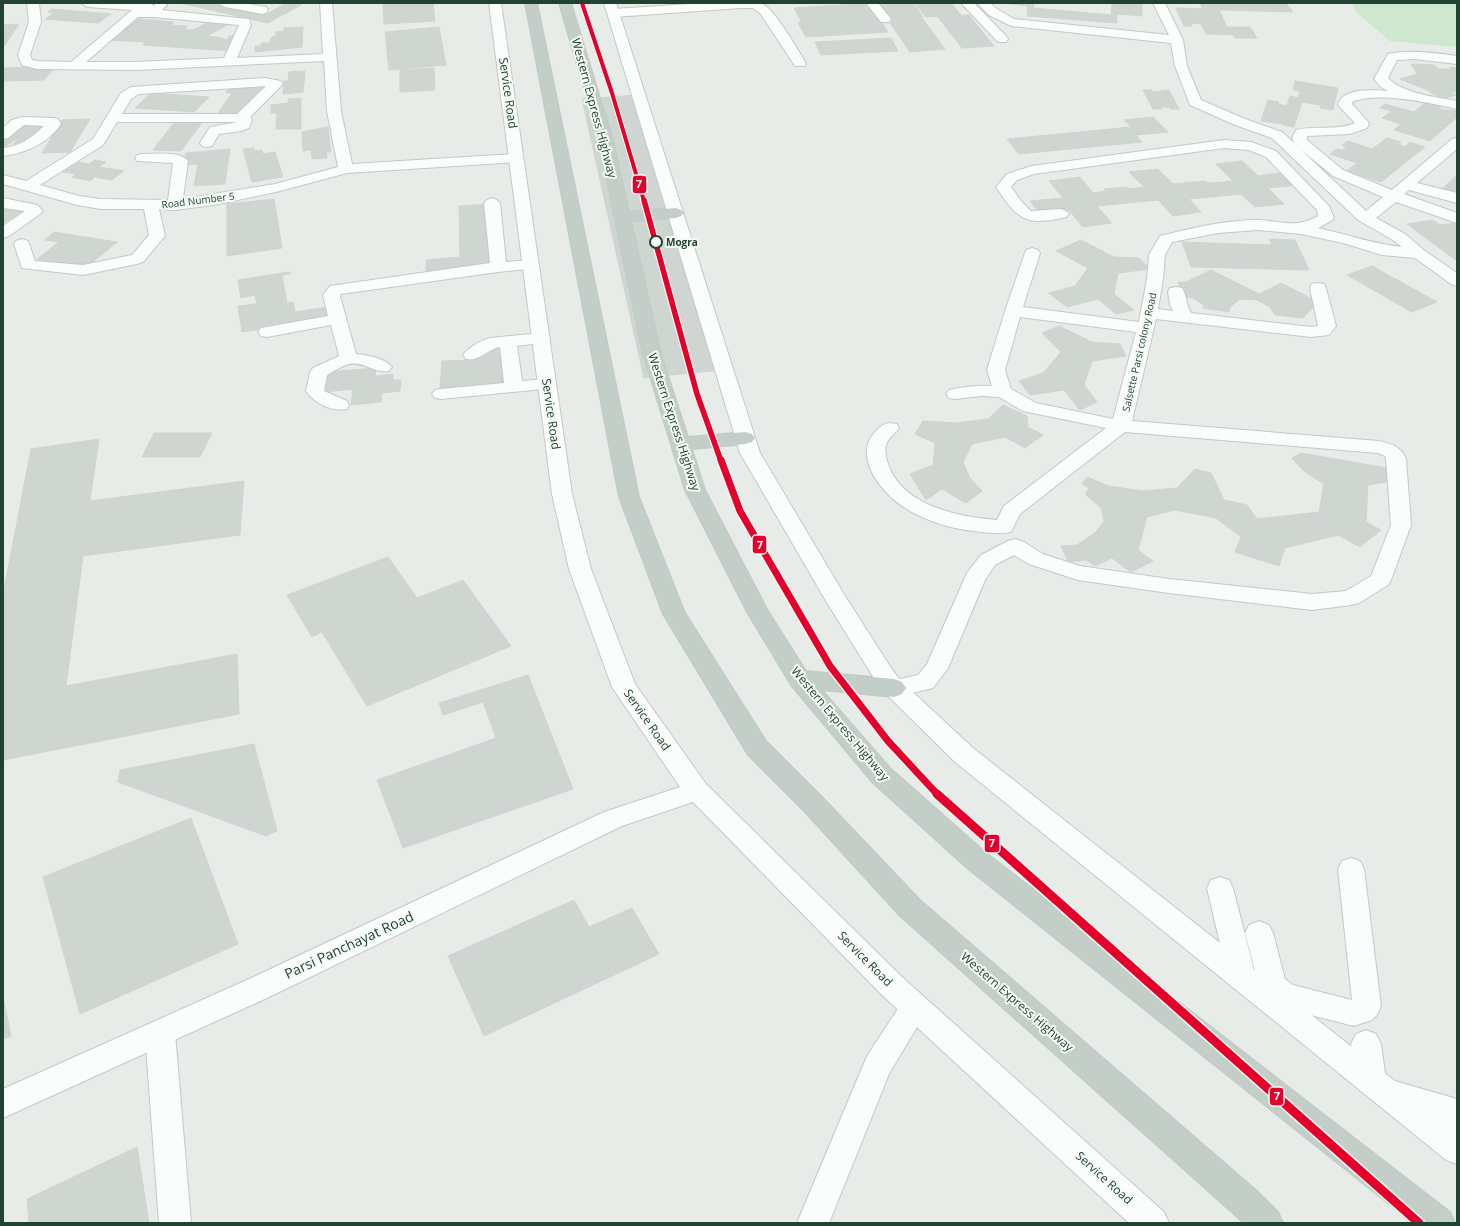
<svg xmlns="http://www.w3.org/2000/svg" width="1460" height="1226" font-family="'Open Sans',sans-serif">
<rect width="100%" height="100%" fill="#e7ece8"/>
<!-- green -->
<path fill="#cfe6cf" d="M1355 3H1457V47L1390 41 1358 14 1352 4Z"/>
<!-- building -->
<path fill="#cfd5d1" stroke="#cfd5d1" d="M180 3H219L267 14 286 3 301 5 268 23Z
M383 3H433L435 21 384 24Z
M870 3 880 18 802 23 794 8Z
M879 3H913L923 17 891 19Z
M915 3H951L961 15 926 17Z
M1002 3H1034L1033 8 1111 15 1112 3H1142V16L1117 14V23L1027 16 1028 6Z
M1200 3H1286L1293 12 1219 10 1227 27H1250L1257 38H1235L1234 35 1206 34 1201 24 1191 23 1192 26H1184L1176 8 1203 9Z
M52 9 111 14 98 23 45 19 54 13 48 12Z
M969 15 994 46 962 48 938 17Z
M130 18 174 22 171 25 188 26 185 29 193 30 215 19 231 23 207 36 218 37 227 40 229 36H238L231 51 143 45 145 42 104 40Z
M879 18 888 32 806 37 798 23Z
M922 18 945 49 910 52 888 20Z
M19 24 3 48V25Z
M303 27 302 47 255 52V46H261V43H269L271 38 276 35V32L284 31V28Z
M439 27 446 65 389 70 385 32Z
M891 38 898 51 821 55 815 42Z
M1411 64 1434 65 1439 69H1451L1450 67 1457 68V66V91L1450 93 1456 95 1442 99 1430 92H1432L1400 79 1417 74Z
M55 67 44 80 3 81V68Z
M434 68 435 90 400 92V70Z
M305 71 303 92 283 94 284 81H288L289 72Z
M1295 81 1338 88 1333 110 1320 108 1321 105 1302 102 1294 127 1283 125V124L1261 121 1268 100 1279 102 1278 104 1287 106 1290 96 1298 98 1300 91 1293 90Z
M230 87 265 88 260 94H255L242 113H218L232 93H226Z
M1143 90H1152L1153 92 1169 90 1179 109H1171L1170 107H1161L1162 109H1153Z
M151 93 209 97 194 112 135 108Z
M638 95 720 370 644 378 582 99Z
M301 98V129H276L277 113H271V105L288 103V99Z
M1425 103 1440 107 1437 108 1449 111 1451 110 1457 111V117L1430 141 1394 130 1401 124 1382 118 1392 111 1380 108 1385 104 1414 112Z
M1153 117 1168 132 1136 135 1142 142 1019 154 1007 139 1131 127 1124 120Z
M90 119 70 152 42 153 62 120Z
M177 119 204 120 181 151 153 150Z
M21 124 49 125 26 145 13 144 18 139H16L3 148V139Z
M328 127 331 152H326L327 158 312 159 311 150 303 151 302 132Z
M1387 138 1401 142 1398 144 1405 147 1410 142 1425 147 1381 182 1346 171 1357 163 1330 154 1337 149 1342 150 1347 147 1342 145 1348 141 1372 149Z
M254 148V151L262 150 263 154 275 152 283 177 252 182 243 149Z
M230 149 225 184 194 186 198 164 183 165 186 153Z
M95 160 106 162 99 167 124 171 111 180 95 177 90 181 72 177 77 174 63 172 78 162 89 164Z
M1242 161 1258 176 1285 172 1300 185 1268 188 1284 204 1255 207 1241 194 1189 199 1201 212 1173 216 1158 200 1097 206 1112 223 1083 227 1069 210 1040 214 1030 201 1063 198 1049 181 1080 177 1093 193 1106 191 1104 189 1127 187 1129 189 1144 187 1129 172 1158 169 1173 184 1204 181 1206 182 1214 183 1233 181 1216 164Z
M1457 175V193L1442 189Z
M274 199 282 248 227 256V204Z
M489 204 492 266 426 271V260L460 257 459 206Z
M3 208 27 212 18 219 11 218 3 224Z
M1433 220 1440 225 1457 223V261L1407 224Z
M54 232 117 242 83 270 37 259 59 242 45 240Z
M1269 239 1295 240 1309 270 1191 267 1182 242 1272 245Z
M1081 240 1114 257 1139 258 1150 269 1118 273 1114 294 1134 310 1116 314 1098 299 1067 307 1049 293 1075 286 1088 268 1056 251Z
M1372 266 1437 302 1412 312 1347 275Z
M1211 270 1259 294 1281 283 1318 302 1303 318 1275 315 1270 307 1257 300 1240 299 1230 307 1229 312 1203 308 1204 305 1193 298 1184 297 1178 282H1186Z
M289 272 290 274 282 275 287 303 293 302 295 312 329 307 332 317 323 318 322 316 263 326V329L242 332 238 306 257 304 255 295 241 298 238 280Z
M1059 326 1092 342 1120 344 1126 356 1092 361 1084 385 1097 402 1080 410 1064 390 1030 395 1019 381 1043 373 1061 352 1042 333Z
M503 344 510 382 440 389 442 361 475 360 490 345Z
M376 368 375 376 393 374V380H401L400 391 382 393 381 402 351 405 353 389 325 392 328 372Z
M1003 405 1027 416 1028 427 1043 435 1025 448 1005 437 972 444 963 462 970 478 982 491 966 503 942 489 926 500 910 474 933 465 935 443 915 434 923 421 955 423 988 419Z
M154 433H212L200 457H142Z
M99 439 90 501 244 481 240 535 83 556 66 686 237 654 239 714 3 760V595L31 449Z
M1301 453 1387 468 1393 481 1368 485 1366 522 1381 530 1360 547 1338 535 1285 548 1279 566 1235 552 1241 537 1216 518 1175 510 1147 517 1138 550 1153 561 1131 572 1112 558 1095 566 1086 560 1068 562 1061 546 1077 545 1096 532 1104 521 1101 508 1085 494 1089 488 1082 484 1087 477 1109 486 1143 491 1177 488 1195 469 1211 473 1224 500 1247 505 1257 519 1319 512 1324 484 1304 471 1292 458Z
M388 557 417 598 463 580 511 646 367 706 322 632 312 637 287 595Z
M528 675 573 789 403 848 377 780 496 738 483 702 443 715 439 703Z
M254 744 277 831 266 836 118 782 120 770Z
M191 818 238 944 80 1014 43 877Z
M574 900 589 927 632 908 659 954 484 1036 448 956Z
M3 997 11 1036 3 1039Z
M137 1147 149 1223H29L27 1199Z"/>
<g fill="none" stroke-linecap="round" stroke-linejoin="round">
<!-- minor casing -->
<g stroke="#c4c9c5" stroke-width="2">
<path id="minor" d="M27 3H39L41 22 30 55 32 60 37 61 71 62 132 10 88 7 84 5 82 3H150L154 6 156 3H165L167 5 162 10 249 19 251 25 237 58 323 54 320 3H332L341 111 352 164 516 154 521 155 523 158 521 161 516 162 347 173 276 192 213 205 175 210 159 209 165 236 143 262 137 264 83 275 22 268 14 244 16 241 22 239 28 241 35 261 83 265 132 255 149 235 144 209H101L77 205 3 184V175L26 181 93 139 121 93 131 87 265 78 281 81 283 84 250 117 252 119 249 128 241 131 219 134 212 146 207 147 202 146 200 143 210 127 238 122H117L103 145 40 185 79 196 101 199 168 200 173 163 137 161 135 158 137 155 142 154C154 154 181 151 188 161L183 199 275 184 338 167 327 111 324 61 136 70 37 69 22 65 18 55 29 22ZM138 17H153L239 25 224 58 136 62H86ZM266 86 237 114H122L131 99 139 94Z
M219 3H244L266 7 268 10 266 13 262 14 225 7 221 5Z
M705 3H761C775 9 797 49 806 63L805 66H795L760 13 753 8H741L614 17 610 16 608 13 610 10 614 9Z
M866 3H878L891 19 889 22H881Z
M961 3H974L1006 36 1008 39 1006 42H998Z
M977 3H990L997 9 1014 19 1169 35 1153 3H1165L1183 40 1187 66 1201 100 1245 119 1282 132 1294 143 1292 138 1296 130C1315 125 1337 131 1355 123L1338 105C1342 87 1374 90 1388 91L1381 87 1374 79 1388 54C1411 49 1434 53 1457 56V64L1415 59 1397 60 1388 78C1403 94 1437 97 1457 101V109C1430 103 1378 91 1352 102V104L1369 123 1367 128 1350 134 1307 136V140L1343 170 1392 190 1452 139 1457 138V149L1417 183 1457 193V203L1409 190 1404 194 1457 213V223L1396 202 1376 218 1405 234 1425 251 1457 273V286L1451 284 1415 258 1382 255 1343 243 1301 234 1258 230 1218 233 1172 242 1165 255 1163 279 1158 309 1173 311 1170 305 1168 292 1170 288 1176 287 1182 288C1187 296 1186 305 1191 313L1311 327 1318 326 1310 288 1312 284 1318 283 1324 284 1326 288 1336 326 1329 335 1311 337 1156 319 1132 421 1379 441C1391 444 1401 446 1406 459L1411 525 1391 580 1388 585 1359 603 1351 605 1312 610 1169 593 1078 580 1029 564 1014 555 995 565 985 580 948 668 933 688 894 697 886 694 882 688 886 682 918 675 927 664 967 573 981 555 1008 541 1015 539 1022 541 1043 554 1080 566 1169 579 1312 594 1346 591 1371 576 1391 525 1386 459 1385 456 1378 453 1125 432 1020 514 1011 532C1001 534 991 533 981 532 938 528 888 510 870 468 865 454 865 442 876 431 882 424 887 422 897 424L899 428C896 433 888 438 886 445 884 452 887 462 890 469 907 507 960 517 997 520L1004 506 1106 428 1023 411 999 397 981 396 955 399 949 398 946 394 949 390C963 387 978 385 992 386L987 370 1005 311 1026 250 1032 248 1038 250 1040 253 1023 307 1139 322 1147 279 1149 255 1160 236C1192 228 1225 220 1258 220 1282 221 1295 229 1318 216L1317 210 1266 157 1249 150 1224 148 1034 174 1017 180 1011 187 1022 202 1031 211 1061 209 1066 211 1069 214 1066 217C1026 227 1017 219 996 187L1007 174 1032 166 1224 140 1251 142 1276 151 1329 206 1334 218 1331 221 1318 228C1346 234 1373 244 1402 247L1393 240 1358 220 1272 138 1235 125 1190 105 1175 66 1171 43 1011 26 989 15ZM1300 149 1333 176 1383 197 1366 211ZM1020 317 1136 332 1113 419 1036 403 1011 389 1005 370Z
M23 117 53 118 58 119 61 124C47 144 26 153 3 156V148C21 146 31 138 44 126L24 125 8 138 3 139V128L12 120Z
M3 198 37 205 43 211 40 214 9 236 3 238V226L25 211 3 208Z
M492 198 497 200 500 203 506 262 531 260 537 262 539 265 537 268 498 272 341 294 340 296 356 354C366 355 385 358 392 367L389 371C375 374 364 361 350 364 343 365 334 371 327 375L324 391 347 401 349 405 347 409C332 412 314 403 306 391L310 372 313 368 339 356 331 325 267 337 261 336 258 332 261 328 328 316 323 295 330 286 490 263 484 203 487 200Z
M541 333 547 334 550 338 547 342 517 346 522 381 547 379 553 380 556 384 553 388 441 399 435 398 432 394 435 390 441 389 504 383 500 347C487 349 480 362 466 359L463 355C469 347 481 340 490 338Z
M1351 858 1360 861 1364 869 1381 1006 1377 1015 1372 1020 1354 1026 1287 1009 1277 1014 1267 1010 1263 1001 1245 933 1249 925 1259 921 1269 925 1273 933 1285 979 1293 985 1352 1000 1338 869 1342 861Z
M1220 877 1229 880 1233 888 1256 978 1252 987 1242 991 1232 987 1228 978 1207 888 1211 880Z
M915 994 925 998 929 1007 889 1074 829 1223H797L867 1056 905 998Z
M160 1020 170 1024 175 1033 191 1223H159L145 1033 150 1024Z
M1366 1030 1376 1034 1381 1044 1386 1081 1382 1091 1371 1095 1360 1091 1356 1081 1351 1044 1356 1034Z"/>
</g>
<!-- tertiary casing -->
<g stroke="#c4c9c5" stroke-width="2">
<path id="tertiary" d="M489 3H501L572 494 591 569 635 684 706 784 902 977 1164 1212 1169 1223H1129L882 995 693 802 622 826 269 997 3 1118V1089L249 979 604 812 680 787 612 687 569 569 552 494Z
M604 3H616L760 453 845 596 893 671 902 682 973 748 1395 1081 1457 1099V1129L1455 1128 1457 1130V1164L1446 1160 955 762 886 694 877 683 826 601 740 453Z"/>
</g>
<!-- trunk casing -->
<g stroke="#c1cbc6" stroke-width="2">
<path id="trunk" d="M525 3H537L639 497 685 613 766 741 823 798 920 900 1257 1191 1278 1212 1283 1223H1244L900 916 805 812 748 755 663 614 619 497Z
M559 3H571L612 137 629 212 676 208 681 210 684 213 681 216 676 218 631 221 661 354 688 437 745 432 752 434 755 438 752 442 745 444 692 449 705 490 768 611 806 671 894 679 902 682 906 688 902 694 894 697 822 690 890 768 985 852 1450 1212 1455 1223H1413L967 868 872 782 791 685 747 612 685 490 643 354 598 137Z"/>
</g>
<!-- minor -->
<use href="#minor" fill="#fbfcfc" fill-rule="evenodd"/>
<!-- tertiary -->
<use href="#tertiary" fill="#fbfcfc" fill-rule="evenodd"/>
<!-- trunk -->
<use href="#trunk" fill="#c4cec8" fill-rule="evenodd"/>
<!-- metro-1-far3 casing -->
<g stroke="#f5faf6" stroke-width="6">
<path id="metro-1-far3" d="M582 3 612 93 644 201"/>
</g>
<!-- metro-1-far2 casing -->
<g stroke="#f5faf6" stroke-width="8">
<path id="metro-1-far2" d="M644 200 697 394 721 461"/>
</g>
<!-- metro-1-far1 casing -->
<g stroke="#f5faf6" stroke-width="10">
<path id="metro-1-far1" d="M721 460 740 511 830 666 888 741 938 795"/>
</g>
<!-- metro-1 casing -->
<g stroke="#f5faf6" stroke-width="12">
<path id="metro-1" d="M937 794 1419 1223"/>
</g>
<!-- metro-1-far3 -->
<use href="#metro-1-far3" stroke="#e4002b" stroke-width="4"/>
<!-- metro-1-far2 -->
<use href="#metro-1-far2" stroke="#e4002b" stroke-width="5.5"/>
<!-- metro-1-far1 -->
<use href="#metro-1-far1" stroke="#e4002b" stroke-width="7"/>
<!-- metro-1 -->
<use href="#metro-1" stroke="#e4002b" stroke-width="9"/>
</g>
<!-- markers -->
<circle fill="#f5faf6" stroke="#214230" stroke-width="2" cx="656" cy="242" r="6"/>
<g text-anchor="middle" stroke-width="4" stroke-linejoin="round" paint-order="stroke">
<!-- far-street labels -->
<g font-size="10" fill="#214230" stroke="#f5faf6">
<text transform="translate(198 200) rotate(-7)" y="4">Road Number 5</text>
<text transform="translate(1139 352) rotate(-77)" y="4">Salsette Parsi colony Road</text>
</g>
<!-- far-stop labels -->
<g font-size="10" font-weight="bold" fill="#214230" stroke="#f5faf6" text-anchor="start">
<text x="666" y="246">Mogra</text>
</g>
<!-- street labels -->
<g font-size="12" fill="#214230" stroke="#f5faf6">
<text transform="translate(508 93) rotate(82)" y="4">Service Road</text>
<text transform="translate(594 108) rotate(75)" y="4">Western Express Highway</text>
<text transform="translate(551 414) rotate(82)" y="4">Service Road</text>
<text transform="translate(674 422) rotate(72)" y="4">Western Express Highway</text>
<text transform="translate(647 720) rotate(55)" y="4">Service Road</text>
<text transform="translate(840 724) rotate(50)" y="4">Western Express Highway</text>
<text transform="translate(865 959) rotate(45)" y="4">Service Road</text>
<text transform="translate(1017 1002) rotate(41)" y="4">Western Express Highway</text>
<text transform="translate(1104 1178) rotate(42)" y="4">Service Road</text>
</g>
<!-- near-street labels -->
<g font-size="14" fill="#214230" stroke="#f5faf6">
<text transform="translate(349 945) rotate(-25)" y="5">Parsi Panchayat Road</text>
</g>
</g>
<g stroke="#f5faf6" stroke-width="1.5">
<rect x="632" y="175" width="15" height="19" rx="4" fill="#e4002b"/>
<rect x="752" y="535" width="15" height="19" rx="4" fill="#e4002b"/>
<rect x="984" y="834" width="16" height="19" rx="4" fill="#e4002b"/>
<rect x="1269" y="1087" width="15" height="19" rx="4" fill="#e4002b"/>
</g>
<g font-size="11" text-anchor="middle" font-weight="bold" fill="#fff">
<text x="639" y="188">7</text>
<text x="760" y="549">7</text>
<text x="992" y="847">7</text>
<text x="1277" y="1100">7</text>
</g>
<!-- border -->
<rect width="1460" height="1226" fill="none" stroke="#214230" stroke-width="8"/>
</svg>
